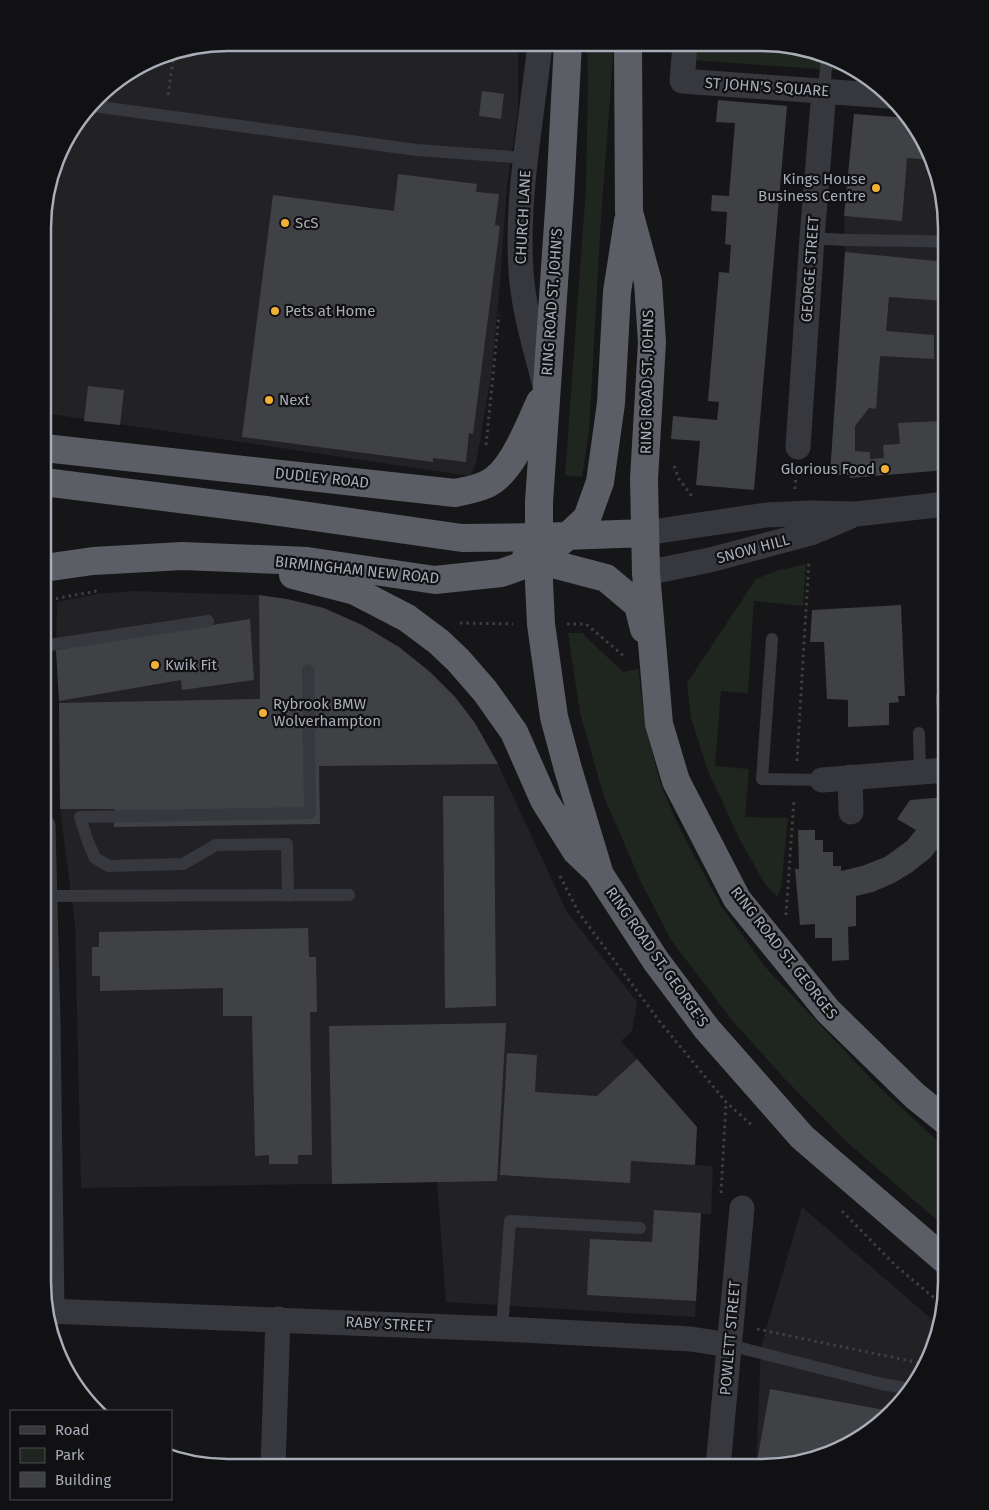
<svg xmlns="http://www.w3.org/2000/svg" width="989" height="1510" font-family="'Fira Sans',sans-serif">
<rect width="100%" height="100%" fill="#161618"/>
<!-- built -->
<path fill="#222225" d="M229 43H518V111L507 185 500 283 491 376 476 463 470 476 44 413V205L62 146 106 89 158 57Z
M854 114 909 118 932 157 946 229V379L937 380 944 470 850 478 849 475H830L841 328 845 252 844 216Z
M131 591 259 595 362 625 399 647 430 672 455 697 475 723 498 764 567 912 637 1002 632 1031 621 1041 697 1127 695 1165 713 1166 711 1214H701L695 1317 446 1302 437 1182 81 1188 75 924 60 809 59 701 56 650 57 602 97 594Z
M802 1207 928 1316 940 1325 937 1342 915 1385 874 1429 832 1453 756 1467 761 1347Z"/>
<!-- green -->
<path fill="#1e261f" d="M587 44H614L601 218 589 432 582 477 565 475 586 187 588 79Z
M694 44H785L832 57 859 72 693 60Z
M806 564 803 606 754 601 748 693 721 691 715 766 749 769 745 817 788 818 781 888 777 897 765 884 739 838 708 771 691 718 687 683 756 579 776 571Z
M568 633H582L623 672 638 669 646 729 661 785 678 825 721 906 767 969 877 1085 946 1149V1228L847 1142 783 1077 731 1019 671 940 641 882 604 797 580 713Z"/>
<!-- building -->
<path fill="#404145" d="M482 91 504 94 501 119 479 116Z
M718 100 787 106 754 490 696 485 700 441 671 439 673 416 717 420 719 402 708 401 719 272 729 273 731 245 725 244 727 212 711 211 712 195 729 196 735 123 716 122Z
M854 114 909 118 932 157 933 160 907 158 902 221 844 216Z
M398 174 477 184 476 192 499 194 495 225 500 226 473 434 469 433 466 462 433 458V462L242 437 273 195 394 211Z
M845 252 946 262V301L889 297 886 331 934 335V359L880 356 876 409 869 408 855 426V451L870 452V459L884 458 883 445 900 444 898 423 940 421 938 405H946V470L850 478V475H830Z
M88 386 124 390 120 425 84 421Z
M259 595 287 599 324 608 362 625 399 647 430 672 455 697 475 723 498 764 319 766 320 824 114 827V809H60L59 703 260 699Z
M901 605 905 696H898L899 702 889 703V725L848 727V700L827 699 824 642H810L812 610Z
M250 619 254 680 182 690 181 680 59 701 56 650Z
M936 695H946V735L938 736Z
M443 796H494L496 1006 445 1008Z
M946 797V845L939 846 931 857 912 872 894 883 873 892 856 896V926L848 927 849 960 832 961V938H815V924L800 925 795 869H799L798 830H815V840H823V852H833V866H841V871L862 866 885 857 907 841 916 830 897 819 910 800Z
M308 928 309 957H316L317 1012H310L312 1155H298V1164H269V1155L255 1156 252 1016H223V988L100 991V976H92V947H99V932Z
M506 1023 497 1181 332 1184 329 1026Z
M507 1053 537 1055 535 1092 597 1096 637 1059 697 1127 695 1165 631 1161 630 1183 500 1175Z
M654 1210 701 1213 696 1301 587 1295 590 1239 652 1242Z
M770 1389 890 1411 874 1429 832 1453 756 1467Z"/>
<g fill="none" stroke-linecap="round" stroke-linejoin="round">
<!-- path -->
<path stroke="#3d3f44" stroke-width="3" stroke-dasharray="2.5 4" stroke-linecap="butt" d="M168 95 174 53
M486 445 499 315
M674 466 679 479 694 499
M795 489 796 472
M43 601 97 591
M460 623 513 624
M567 624H586L625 657
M797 761 809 560
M560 876 579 913 660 1022 726 1102 754 1127
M786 915 794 799
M721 1193 726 1102
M842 1211 896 1266 944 1306
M757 1329 925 1364"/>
<!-- service -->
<path stroke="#37383d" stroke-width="12" d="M824 91 827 56
M93 106 417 150 526 158
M812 238C857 242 901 239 946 242
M772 639 762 779 822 780
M43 646 208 621
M919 733 920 772
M45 896 349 895
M288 896 287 844 216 845 183 864 109 866 95 858 88 842 80 817 310 813 308 670
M502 1329 510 1221 640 1228
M729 1345 882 1384 911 1389"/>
<!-- minor -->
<path stroke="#37383d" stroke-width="25" d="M540 43C532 119 516 195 521 271 523 307 535 347 544 382
M685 44 682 81 889 96
M798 447 812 238 824 91
M645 533 766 515 811 513 856 514 946 504
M646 573 710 560 811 533 849 517
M850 777 851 812
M822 780 946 770
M43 826 48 1026 52 1311
M48 1311 502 1329 691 1339 729 1345
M273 1466 278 1319
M718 1467 742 1208"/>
<!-- trunk -->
<path stroke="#5b5e65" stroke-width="28" d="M568 43 560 195 539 502V582L541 624 554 717 568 769 600 875 656 961 707 1029 802 1137 946 1261
M628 44 629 212 648 282 652 342 644 479 646 573 659 724 676 781 737 899 828 1011 915 1096 946 1121
M44 448 455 493C465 491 476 489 485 485 512 474 528 427 540 402
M44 482 266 510 462 538 539 537 645 533
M526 557 606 578 638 605 644 629
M44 568 93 561 182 556 307 561 435 580 501 573 538 560 569 535 587 518 600 482 611 403 617 292 628 221
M293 575 355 591 407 618 439 642 458 660 485 691 514 732 544 800 576 851 596 870"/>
</g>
<!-- markers -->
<g fill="#f2b134" stroke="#111113" stroke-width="2">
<circle cx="876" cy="188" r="5"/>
<circle cx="285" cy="223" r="5"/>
<circle cx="275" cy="311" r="5"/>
<circle cx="269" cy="400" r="5"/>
<circle cx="885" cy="469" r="5"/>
<circle cx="155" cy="665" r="5"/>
<circle cx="263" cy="713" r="5"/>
</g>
<g text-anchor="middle" stroke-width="4.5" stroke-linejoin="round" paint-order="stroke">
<!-- street labels -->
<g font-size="15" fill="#a8adb8" stroke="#111113">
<text transform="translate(767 87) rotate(4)" y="5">ST JOHN'S SQUARE</text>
<text transform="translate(523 217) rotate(-87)" y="5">CHURCH LANE</text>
<text transform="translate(810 269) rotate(-86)" y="5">GEORGE STREET</text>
<text transform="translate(552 302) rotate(-86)" y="5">RING ROAD ST. JOHN'S</text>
<text transform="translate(647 382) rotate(-89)" y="5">RING ROAD ST. JOHNS</text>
<text transform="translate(322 478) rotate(6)" y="5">DUDLEY ROAD</text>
<text transform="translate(753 549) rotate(-15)" y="5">SNOW HILL</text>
<text transform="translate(357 570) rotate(6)" y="5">BIRMINGHAM NEW ROAD</text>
<text transform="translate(784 953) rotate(52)" y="5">RING ROAD ST. GEORGES</text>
<text transform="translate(657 957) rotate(55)" y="5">RING ROAD ST. GEORGE'S</text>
<text transform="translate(389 1324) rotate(3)" y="5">RABY STREET</text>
<text transform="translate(730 1338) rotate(-85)" y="5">POWLETT STREET</text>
</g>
<!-- poi labels -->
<g font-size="15" fill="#a8adb8" stroke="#111113" text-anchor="start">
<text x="866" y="184" text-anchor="end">Kings House<tspan x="866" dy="17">Business Centre</tspan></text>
<text x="295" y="228">ScS</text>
<text x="285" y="316">Pets at Home</text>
<text x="279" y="405">Next</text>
<text x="875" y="474" text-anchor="end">Glorious Food</text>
<text x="165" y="670">Kwik Fit</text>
<text x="273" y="709">Rybrook BMW<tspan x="273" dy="17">Wolverhampton</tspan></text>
</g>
</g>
<!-- crop -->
<path d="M0 0H989V1510H0ZM228 51H761A177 177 0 0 1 938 228V1282A177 177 0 0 1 761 1459H228A177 177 0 0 1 51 1282V228A177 177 0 0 1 228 51Z" fill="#111113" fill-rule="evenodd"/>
<path fill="none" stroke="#a8adb8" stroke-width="2.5" d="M228 51H761A177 177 0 0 1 938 228V1282A177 177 0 0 1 761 1459H228A177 177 0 0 1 51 1282V228A177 177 0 0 1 228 51Z"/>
<!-- legend -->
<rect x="10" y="1410" width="162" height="90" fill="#111113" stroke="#4d4f55"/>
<rect x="20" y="1426" width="25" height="8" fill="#37383d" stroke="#4d4f55"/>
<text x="55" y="1435" font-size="15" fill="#a8adb8">Road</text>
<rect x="20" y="1448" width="25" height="15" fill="#1e261f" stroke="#4d4f55"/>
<text x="55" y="1460" font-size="15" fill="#a8adb8">Park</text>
<rect x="20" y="1472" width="25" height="15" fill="#404145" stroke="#4d4f55"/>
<text x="55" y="1485" font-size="15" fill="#a8adb8">Building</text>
</svg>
